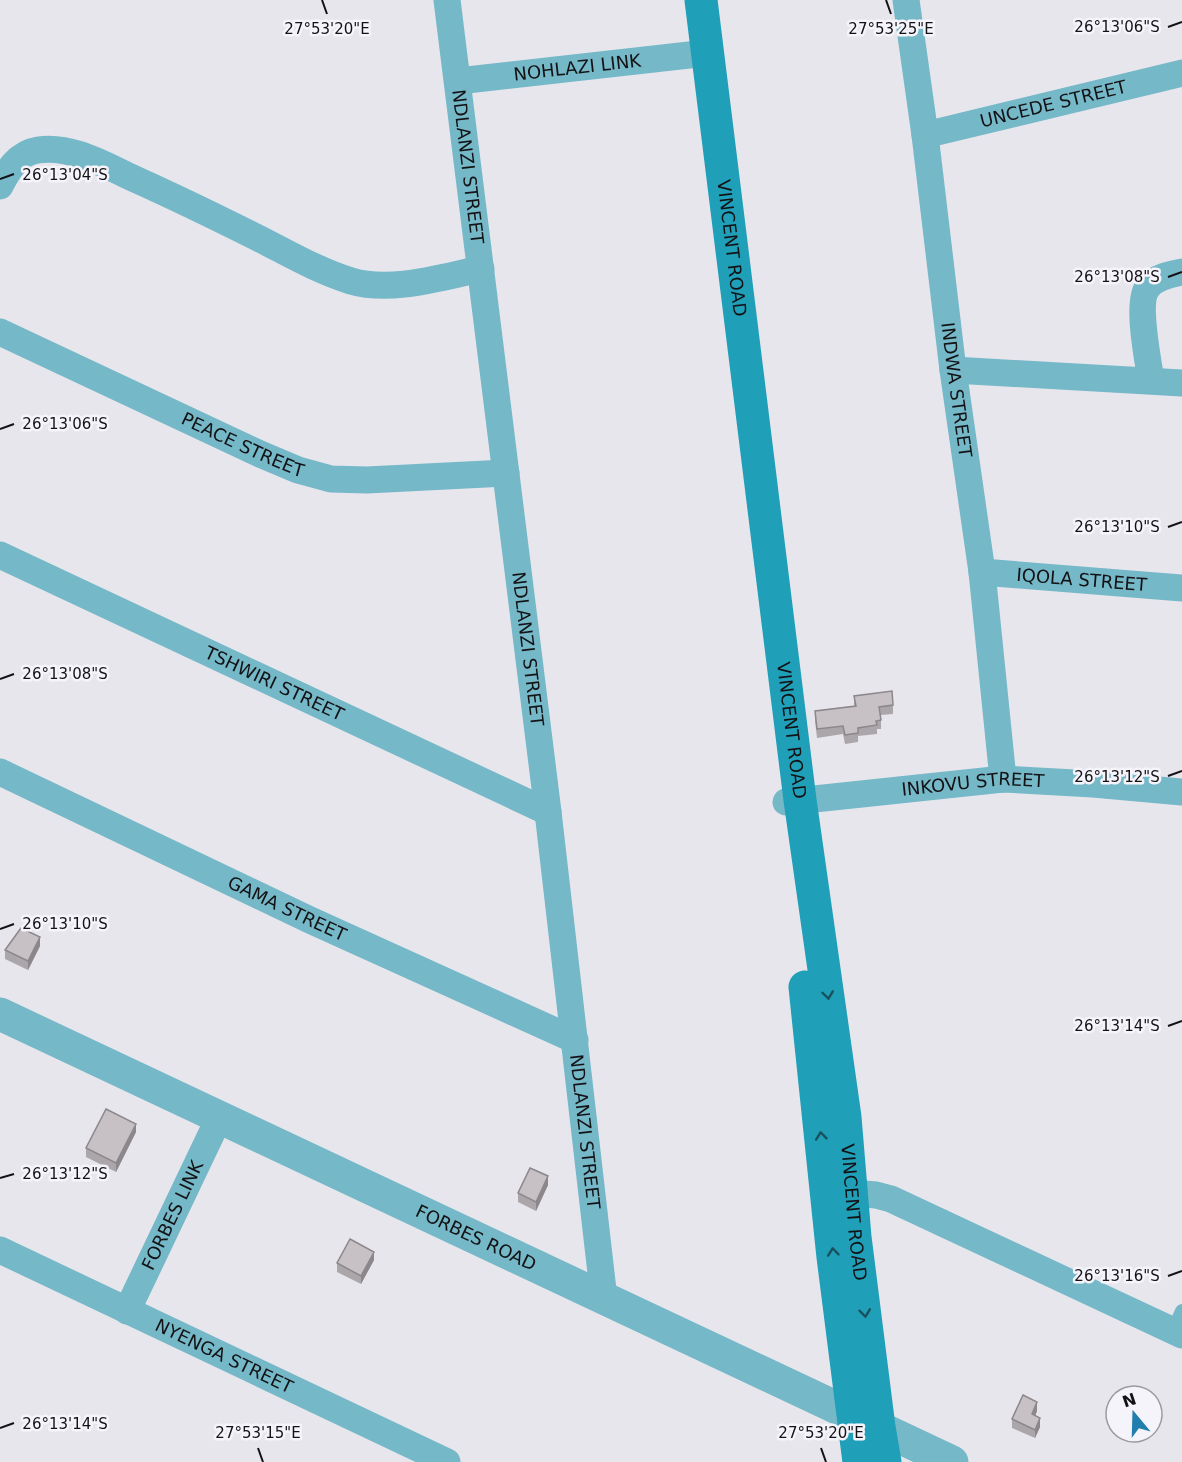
<svg xmlns="http://www.w3.org/2000/svg" width="1182" height="1462" font-family="'DejaVu Sans',sans-serif">
<rect width="100%" height="100%" fill="#e8e6ed"/>
<g fill="none" stroke-linecap="round" stroke-linejoin="round">
<!-- service -->
<path stroke="#75b8c8" stroke-width="14" d="M1173 1331 1182 1311"/>
<!-- minor -->
<g stroke="#75b8c8" stroke-width="27">
<path id="s1" d="M447 0 548 812 604 1299"/>
<path id="s2" d="M906 0 925 135 953 370 982 572 1003 779"/>
<path id="s3" d="M458 81 707 53"/>
<path id="s4" d="M925 135 1182 73"/>
<path d="M0 186C8 170 18 153 38 150 73 145 106 166 137 180 177 198 216 217 256 237 286 252 318 271 351 281 392 293 441 277 481 269"/>
<path id="s5" d="M0 332 260 454 298 470 331 479 367 480 506 473"/>
<path d="M953 370 1182 383"/>
<path d="M1151 380C1148 361 1136 301 1148 287 1156 277 1171 274 1182 272"/>
<path id="s6" d="M0 555 548 812"/>
<path id="s7" d="M982 572 1182 588"/>
<path id="s8" d="M0 772 310 920 575 1040"/>
<path id="s9" d="M786 802 1003 779 1093 784 1182 792"/>
<path d="M852 1193 876 1195 891 1199 1182 1335"/>
<path id="s10" d="M0 1250 447 1462"/>
<path id="s11" d="M127 1311 219 1118"/>
</g>
<!-- tertiary -->
<path stroke="#75b8c8" stroke-width="33" id="s12" d="M0 1014 952 1462"/>
<!-- secondary -->
<g stroke="#209fb8" stroke-width="33">
<path id="s13" d="M701 0 800 800 845 1117 855 1237 879 1427 885 1462"/>
<path d="M805 987 833 1257 859 1462"/>
</g>
</g>
<!-- wall -->
<path fill="#aba6a9" d="M854 696 893 705V714L881 715V729H877V734L858 736V742L845 744 843 734 817 738 815 720V711L854 706Z
M40 946 28 970 5 959V950Z
M136 1132 116 1172 86 1157V1148Z
M548 1185 536 1211 518 1202V1193Z
M374 1260 361 1284 337 1272V1263Z
M1037 1411 1035 1416 1040 1427 1035 1438 1012 1428V1419Z"/>
<!-- shaded-wall -->
<path fill="#8b878a" d="M40 937V946L28 970V961Z
M136 1124V1132L116 1172V1163Z
M548 1176V1185L536 1211V1202Z
M374 1252V1260L361 1284V1276Z
M1037 1402V1411L1032 1423V1414Z
M1040 1418V1427L1035 1438V1430Z"/>
<!-- building -->
<path fill="#c7c1c5" stroke="#8b878a" stroke-width="1.5" d="M892 691 893 705 879 707 881 720 876 721 877 725 858 728V733L845 735 843 726 817 729 815 711 856 706 854 696Z
M21 928 40 937 28 961 5 950Z
M106 1109 136 1124 116 1163 86 1148Z
M530 1168 548 1176 536 1202 518 1193Z
M350 1239 374 1252 361 1276 337 1263Z
M1023 1395 1037 1402 1032 1414 1040 1418 1035 1430 1012 1419Z"/>
<!-- one-way arrows -->
<defs><path id="oneway-chevron" d="M-2-3.5L2.5 0L-2 3.5" fill="none" stroke-width="1.6" stroke-linecap="round" stroke-linejoin="round" transform="scale(1.5)"/></defs>
<g stroke="#19515e">
<use href="#oneway-chevron" transform="translate(828 995) rotate(82)"/>
<use href="#oneway-chevron" transform="translate(821 1136) rotate(-96)"/>
<use href="#oneway-chevron" transform="translate(833 1252) rotate(-96)"/>
<use href="#oneway-chevron" transform="translate(865 1313) rotate(83)"/>
</g>
<!-- ticks -->
<path fill="none" stroke="#131214" stroke-width="2" d="M322 0 327 14M886 0 891 14M1168 27 1182 22M0 179 14 174M1168 277 1182 272M0 429 14 424M1168 527 1182 522M0 679 14 674M1168 776 1182 771M0 929 14 924M1168 1026 1182 1021M0 1178 14 1174M1168 1276 1182 1271M0 1428 14 1423M258 1448 263 1462M821 1448 826 1462"/>
<g text-anchor="middle" stroke-width="5" stroke-linejoin="round" paint-order="stroke">
<!-- street labels -->
<g font-size="18" fill="#131214" stroke="#f6f4fb">
<text dy="6" stroke="none"><textPath href="#s3" startOffset="120">NOHLAZI LINK</textPath></text>
<text dy="6" stroke="none"><textPath href="#s4" startOffset="132">UNCEDE STREET</textPath></text>
<text dy="6" stroke="none"><textPath href="#s1" startOffset="168">NDLANZI STREET</textPath></text>
<text dy="6" stroke="none"><textPath href="#s13" startOffset="250">VINCENT ROAD</textPath></text>
<text dy="6" stroke="none"><textPath href="#s2" startOffset="393">INDWA STREET</textPath></text>
<text dy="6" stroke="none"><textPath href="#s5" startOffset="268">PEACE STREET</textPath></text>
<text dy="6" stroke="none"><textPath href="#s7" startOffset="100">IQOLA STREET</textPath></text>
<text dy="6" stroke="none"><textPath href="#s1" startOffset="654">NDLANZI STREET</textPath></text>
<text dy="6" stroke="none"><textPath href="#s6" startOffset="303">TSHWIRI STREET</textPath></text>
<text dy="6" stroke="none"><textPath href="#s13" startOffset="736">VINCENT ROAD</textPath></text>
<text dy="6" stroke="none"><textPath href="#s9" startOffset="188">INKOVU STREET</textPath></text>
<text dy="6" stroke="none"><textPath href="#s8" startOffset="318">GAMA STREET</textPath></text>
<text dy="6" stroke="none"><textPath href="#s1" startOffset="1140">NDLANZI STREET</textPath></text>
<text dy="6" stroke="none"><textPath href="#s13" startOffset="1222">VINCENT ROAD</textPath></text>
<text dy="6" stroke="none"><textPath href="#s11" startOffset="106">FORBES LINK</textPath></text>
<text dy="6" stroke="none"><textPath href="#s12" startOffset="526">FORBES ROAD</textPath></text>
<text dy="6" stroke="none"><textPath href="#s10" startOffset="248">NYENGA STREET</textPath></text>
</g>
</g>
<g font-size="15" text-anchor="middle" fill="#131214" stroke="#f6f4fb" stroke-width="5" stroke-linejoin="round" paint-order="stroke">
<text x="1117" y="32">26°13'06"S</text>
<text x="327" y="34">27°53'20"E</text>
<text x="891" y="34">27°53'25"E</text>
<text x="65" y="180">26°13'04"S</text>
<text x="1117" y="282">26°13'08"S</text>
<text x="65" y="429">26°13'06"S</text>
<text x="1117" y="532">26°13'10"S</text>
<text x="65" y="679">26°13'08"S</text>
<text x="1117" y="782">26°13'12"S</text>
<text x="65" y="929">26°13'10"S</text>
<text x="1117" y="1031">26°13'14"S</text>
<text x="65" y="1179">26°13'12"S</text>
<text x="1117" y="1281">26°13'16"S</text>
<text x="65" y="1429">26°13'14"S</text>
<text x="258" y="1438">27°53'15"E</text>
<text x="821" y="1438">27°53'20"E</text>
</g>
<!-- north arrow -->
<g transform="translate(1134 1414) rotate(341)"><circle r="28" fill="#f6f4fb" stroke="#9b9a9f" stroke-width="1.5"/>
<path d="M0-4.5L10 22L0 15L-10 22Z" fill="#227eac"/>
<text y="-9" font-size="16" font-weight="bold" text-anchor="middle" fill="#131214">N</text>
</g>
</svg>
